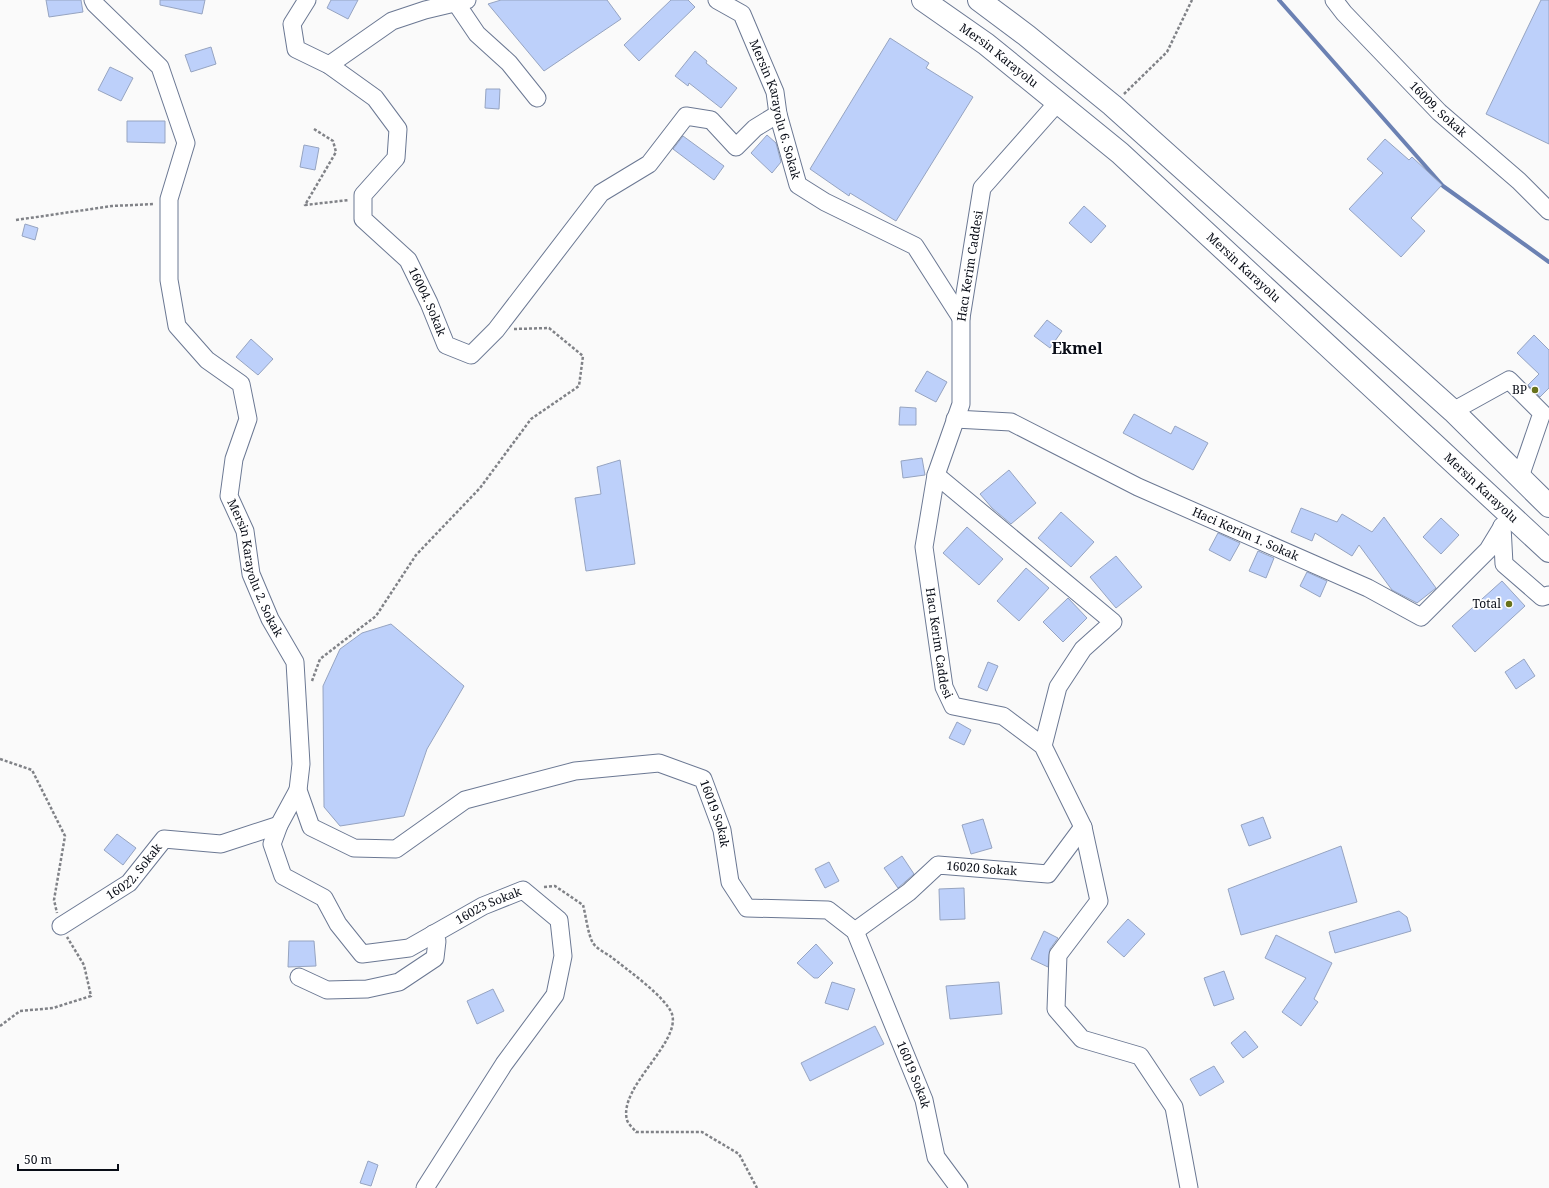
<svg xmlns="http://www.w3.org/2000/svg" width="1549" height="1188" font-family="'Noto Serif',serif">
<rect width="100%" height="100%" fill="#fafafa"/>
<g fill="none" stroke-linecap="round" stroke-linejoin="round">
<!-- stream -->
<path stroke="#6b81b3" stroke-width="4" d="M1279 0 1443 186 1549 262"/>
</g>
<!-- building -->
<path fill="#bdd0fa" stroke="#96a4c1" d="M46 0H81L83 12 49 17Z
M160 0H205L202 14 160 5Z
M331 0H358L348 19 327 8Z
M501 0H607L621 19 544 71 488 4Z
M671 0H688L695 7 639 61 624 45Z
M1541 0H1549V144L1486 114Z
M890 38 929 63 926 68 973 97 896 221 850 193 849 196 810 169Z
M211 47 216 64 191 72 185 55Z
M695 51 707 61 706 63 737 88 721 108 689 83 688 86 675 76Z
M110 67 133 78 121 101 98 90Z
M486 89H500L499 109 485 108Z
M127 121H165V143L127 142Z
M767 135 776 143 781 162 772 173 751 153Z
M683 136 724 166 714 180 673 149Z
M1385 139 1409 160 1412 157 1442 185 1411 218 1425 231 1401 257 1349 209 1383 173 1367 159Z
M304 145 319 148 315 170 300 167Z
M1084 206 1106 226 1091 243 1069 223Z
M25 224 38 228 35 240 22 236Z
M1047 320 1062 331 1050 348 1034 336Z
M1534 335 1549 350V388L1540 397 1528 385 1539 374 1517 353Z
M251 339 273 359 258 375 236 357Z
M927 371 947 382 936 402 915 391Z
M900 407 916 408V425H899Z
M1134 414 1171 434 1175 426 1208 443 1193 470 1123 433Z
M922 458 925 475 903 478 901 461Z
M620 460 635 564 586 571 575 498 601 494 597 467Z
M1009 470 1036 503 1011 524 992 508 980 494Z
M1301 508 1337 522 1342 514 1372 532 1384 517 1436 588 1417 603 1392 590 1359 545 1352 556 1315 533 1312 541 1291 532Z
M1061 512 1094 542 1071 567 1038 538Z
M1441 518 1459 535 1441 554 1423 537Z
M967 527 1003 559 979 585 943 553Z
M1218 533 1240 543 1230 561 1209 550Z
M1258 551 1274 558 1266 578 1249 571Z
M1116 556 1142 587 1116 608 1090 577Z
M1026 568 1049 588 1019 621 997 601Z
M1307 572 1327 581 1320 597 1300 586Z
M1502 581 1525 606 1475 652 1452 626Z
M1068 598 1087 618 1063 642 1043 622Z
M391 624 464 686 427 749 404 816 340 826 324 807 323 686 340 649 362 633Z
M1524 659 1535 676 1516 689 1505 672Z
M988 662 998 666 987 691 978 687Z
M957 722 971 730 964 745 949 738Z
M1263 817 1271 838 1249 846 1241 825Z
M983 819 992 848 971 854 962 825Z
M117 834 136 848 123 865 104 850Z
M1341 846 1357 902 1241 935 1228 889Z
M902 856 914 874 898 888 884 868Z
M829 862 839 881 825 888 815 869Z
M964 888 965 919 940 920 939 889Z
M1399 911 1407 917 1411 931 1335 953 1329 932Z
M1128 919 1145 934 1124 957 1107 942Z
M1044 931 1058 938 1050 949 1048 967 1031 959Z
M1276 935 1332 963 1314 999 1318 1002 1301 1026 1282 1012 1306 978 1265 958Z
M289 941H314L316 966 288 967Z
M816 944 833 963 818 978H814L797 963Z
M1224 971 1234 999 1214 1006 1204 978Z
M832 982 855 989 848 1010 825 1003Z
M999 982 1002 1014 950 1019 946 986Z
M493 989 504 1011 477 1024 467 1001Z
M875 1026 884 1044 810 1081 801 1063Z
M1245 1031 1258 1047 1243 1058 1231 1043Z
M1214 1066 1224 1082 1200 1096 1190 1079Z
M368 1161 378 1165 371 1186 360 1183Z"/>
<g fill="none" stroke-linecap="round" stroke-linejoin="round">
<!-- minor casing -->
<g stroke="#6b7893" stroke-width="19">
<g id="minor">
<path id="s1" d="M93 0 95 4 160 67 186 143 169 199V280L177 326 207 360 241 384 248 419 234 459 229 496 245 531 251 574 270 619 295 662 301 764 298 790 311 827 354 848 396 849 465 800 575 771 659 763 703 779 722 830 730 882 747 908 828 910 855 931 924 1100 936 1157 959 1188"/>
<path id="s2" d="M307 0 292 24 296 49 329 65 375 98 398 129 396 158 363 195V219L408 260 429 303 446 345 471 355 496 330 601 193 649 164 686 116 711 120 736 147 755 128 778 114"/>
<path d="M454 0 477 34 509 63 537 98"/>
<path id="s3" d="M717 0 742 14 775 92 778 114 798 185 825 202 915 246 961 318"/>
<path id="s4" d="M1334 0 1344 13 1439 112 1519 181 1549 211"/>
<path d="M329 65 392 21 425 10 467 0"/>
<path id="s5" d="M1058 102 982 188 961 318V404L936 475 924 547 944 687 953 706 1003 716 1043 746 1083 827 1099 901 1058 955 1056 1009 1082 1039 1140 1056 1174 1107 1189 1188"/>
<path d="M1453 411 1509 380 1542 413 1520 477"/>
<path id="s6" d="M955 419 1011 422 1138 487 1368 588 1421 617 1488 550 1502 527"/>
<path d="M936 475 1113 622 1083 649 1058 687 1043 746"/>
<path d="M1502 526 1504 564 1542 597 1549 595"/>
<path id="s7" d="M298 790 279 825 272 844 283 876 324 898 338 924 362 954 409 948 483 906 523 890 559 920 563 956 555 995 504 1064 425 1188"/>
<path id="s8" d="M61 926 129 883 164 839 221 844 279 825"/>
<path id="s9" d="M855 931 909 892 938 865 1048 874 1083 827"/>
<path d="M299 977 327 990 367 989 399 982 435 958 437 941 433 934"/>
</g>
</g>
<!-- highway casing -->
<g stroke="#6b7893" stroke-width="24">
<g id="highway">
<path id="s10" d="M923 0 986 44 1120 153 1549 551"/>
<path d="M979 0 1026 35 1112 105 1453 411 1549 506"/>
</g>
</g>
<!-- path -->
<path stroke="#808287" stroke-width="2.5" stroke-dasharray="3 2" stroke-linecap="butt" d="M1124 94 1167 52 1192 0
M314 129 333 141 336 152 305 205 349 200
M16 220 112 206 154 204
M312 681 320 659 376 616 416 555 480 488 531 419 579 386 583 356 549 328 514 329
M0 759 32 770 65 836 54 900 57 913
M544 887 555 886 583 905C586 916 588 935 593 943 596 948 605 953 610 956 625 968 666 997 672 1014 681 1043 618 1087 627 1120 628 1124 633 1128 636 1132H702L739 1154 757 1188
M0 1026 20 1011 53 1008 91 996 84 965 67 937"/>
<!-- minor -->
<use href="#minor" stroke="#fff" stroke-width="17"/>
<!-- highway -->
<use href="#highway" stroke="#fff" stroke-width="22"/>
</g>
<!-- markers -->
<g fill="#68721b" stroke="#fff" stroke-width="1.5">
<circle cx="1535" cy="390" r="4"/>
<circle cx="1509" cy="604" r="4"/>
</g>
<g text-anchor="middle" stroke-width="3.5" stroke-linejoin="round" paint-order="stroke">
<!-- street labels -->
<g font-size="12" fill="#090d17" stroke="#fff">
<text dy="4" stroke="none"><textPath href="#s10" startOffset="94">Mersin Karayolu</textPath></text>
<text dy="4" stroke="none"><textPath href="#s3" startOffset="130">Mersin Karayolu 6. Sokak</textPath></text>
<text dy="4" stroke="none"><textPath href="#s4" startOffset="151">16009. Sokak</textPath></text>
<text transform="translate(970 266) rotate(-81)" y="4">Hacı Kerim Caddesi</text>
<text dy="4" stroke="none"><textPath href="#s10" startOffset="418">Mersin Karayolu</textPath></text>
<text dy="4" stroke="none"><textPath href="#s2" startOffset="395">16004. Sokak</textPath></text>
<text dy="4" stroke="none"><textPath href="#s10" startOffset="742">Mersin Karayolu</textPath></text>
<text dy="4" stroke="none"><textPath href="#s6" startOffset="316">Haci Kerim 1. Sokak</textPath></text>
<text dy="4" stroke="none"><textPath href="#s1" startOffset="641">Mersin Karayolu 2. Sokak</textPath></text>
<text dy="4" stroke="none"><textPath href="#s5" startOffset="578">Hacı Kerim Caddesi</textPath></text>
<text dy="4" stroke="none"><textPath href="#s1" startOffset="1368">16019 Sokak</textPath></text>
<text dy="4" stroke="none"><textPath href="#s9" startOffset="150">16020 Sokak</textPath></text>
<text dy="4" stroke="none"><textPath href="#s8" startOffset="92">16022. Sokak</textPath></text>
<text dy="4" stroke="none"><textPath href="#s7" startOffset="346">16023 Sokak</textPath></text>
<text dy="4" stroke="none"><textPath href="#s1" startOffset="1740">16019 Sokak</textPath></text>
</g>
<!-- poi labels -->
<g font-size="12" fill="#090d17" stroke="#fff" text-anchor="end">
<text x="1527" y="394">BP</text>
<text x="1501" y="608">Total</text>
</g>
<!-- district labels -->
<g font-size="16" font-weight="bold" fill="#090d17" stroke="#fff">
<text x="1077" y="354">Ekmel</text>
</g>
</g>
<!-- scale -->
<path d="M18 1164v6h100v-6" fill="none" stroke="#090d17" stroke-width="2"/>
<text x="24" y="1164" font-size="12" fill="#090d17" stroke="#ffffff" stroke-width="3" paint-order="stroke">50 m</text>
</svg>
